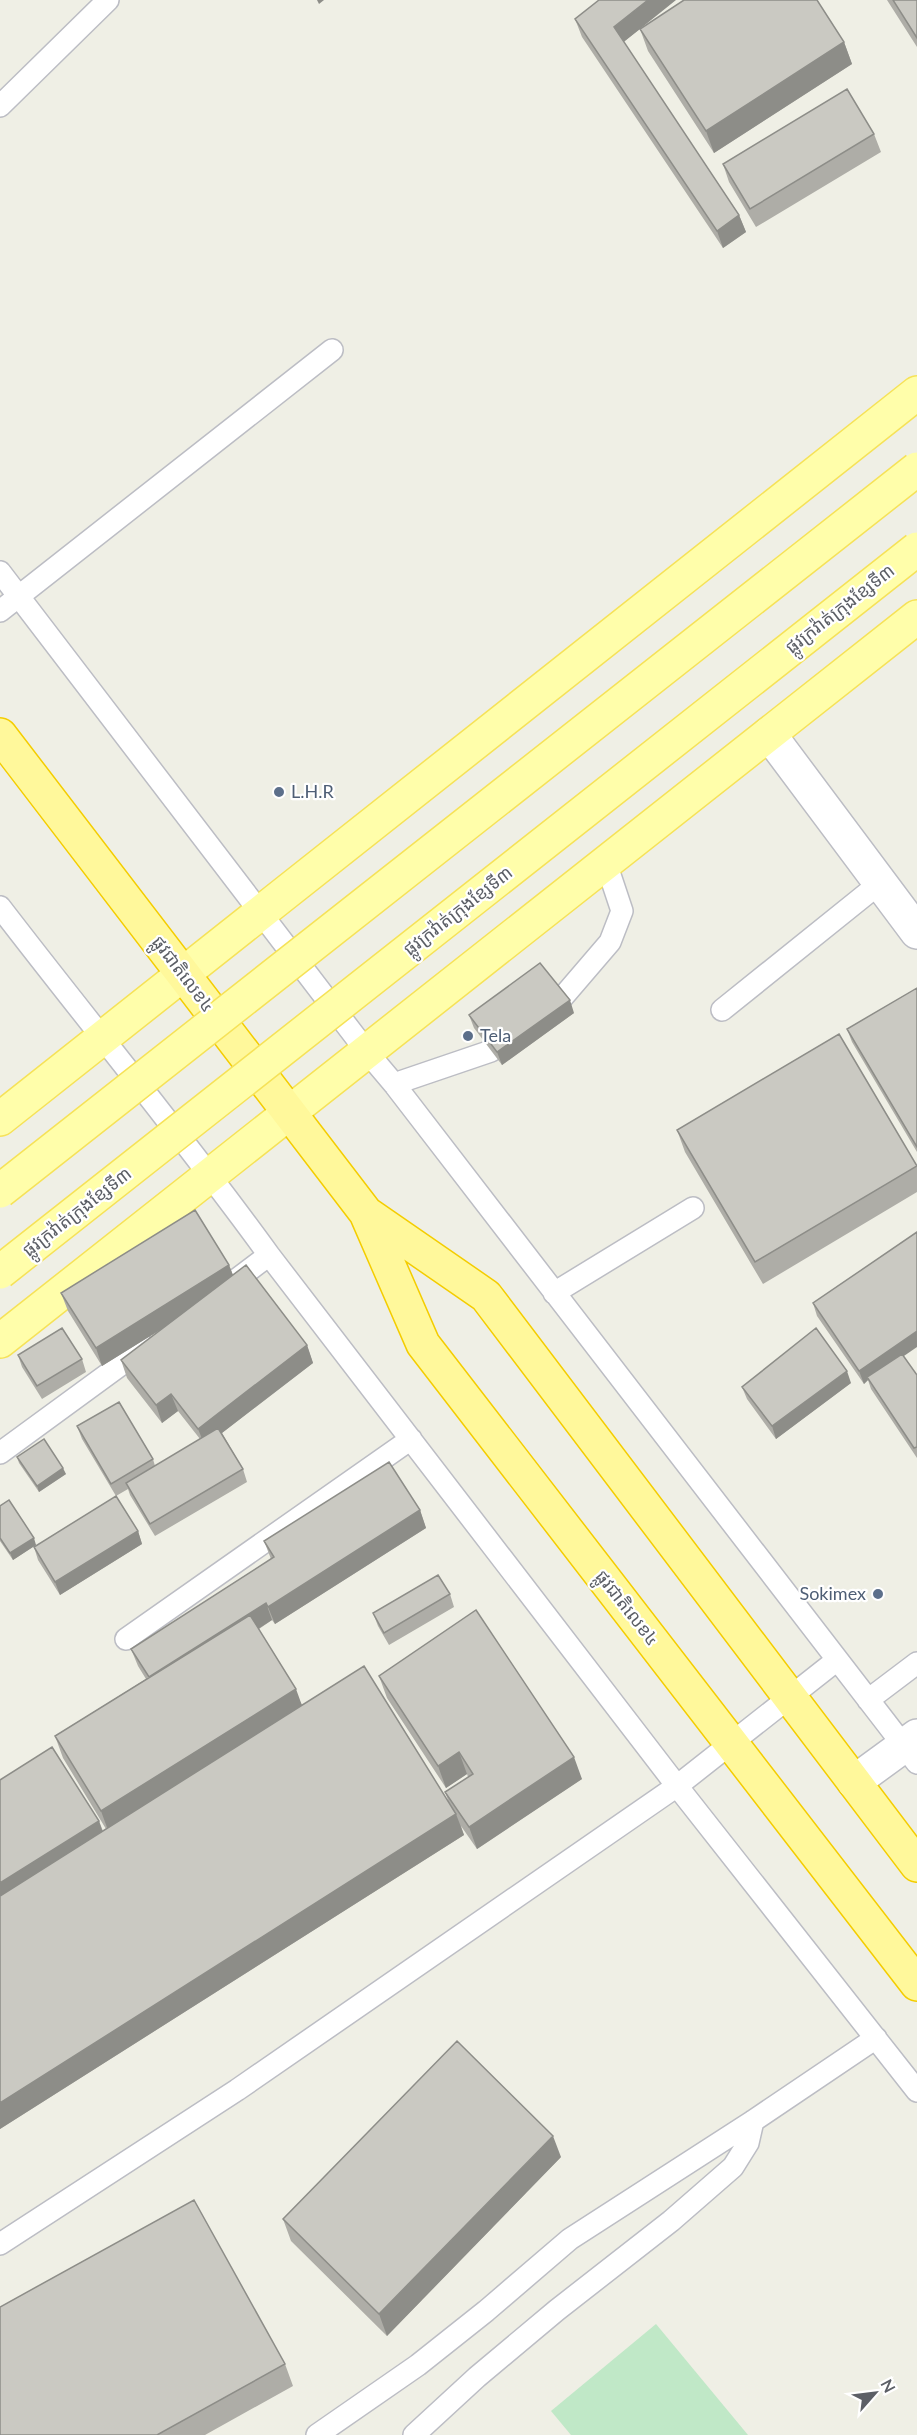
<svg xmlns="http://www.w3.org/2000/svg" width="917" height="2435" font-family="Lato,'Noto Sans Khmer',sans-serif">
<rect width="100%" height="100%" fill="#efefe5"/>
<!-- green -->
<path fill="#c0e8c7" d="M656 2324 748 2435H571L551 2411Z"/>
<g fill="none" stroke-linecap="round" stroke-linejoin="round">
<!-- service casing -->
<g stroke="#bcbdc4" stroke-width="24">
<path id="service" d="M0 106 108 0
M0 572 367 1052 394 1084 917 1763
M0 611 332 350
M0 907C89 1023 183 1136 269 1255L677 1786 917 2091
M562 998 610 942 622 911 606 863
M722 1010 880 883
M394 1084 491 1051
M228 1286 269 1255
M554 1293 693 1208
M0 1453 145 1347
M126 1639 411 1439
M868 1700 917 1663
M0 2244 237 2090 677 1786 837 1660
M317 2435 418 2365 486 2311 570 2239 753 2121 876 2038
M414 2435 477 2377 557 2310 671 2221 733 2167 748 2143 753 2121"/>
</g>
<!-- minor casing -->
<g stroke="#bcbdc4" stroke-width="36">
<path id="minor" d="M769 734 917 932
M854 1782 917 1736"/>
</g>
<!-- primary casing -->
<g stroke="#f6e258" stroke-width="36">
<path id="primary" d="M0 1119 917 393
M0 1341 917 617"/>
</g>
<!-- trunk casing -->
<g stroke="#f4cd00" stroke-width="36">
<path id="trunk" d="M0 735 366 1213 423 1344 917 1984
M366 1213 486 1296 917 1865"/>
</g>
<!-- service -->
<use href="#service" stroke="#fff" stroke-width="21"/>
<!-- minor -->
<use href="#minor" stroke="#fff" stroke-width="33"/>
<!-- primary -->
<use href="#primary" stroke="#fffeaa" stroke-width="33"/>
<!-- trunk -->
<use href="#trunk" stroke="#fff89b" stroke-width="33"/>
<!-- primary-bridge casing -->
<g stroke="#f6e258" stroke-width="36" stroke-linecap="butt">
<path id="primary-bridge" d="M0 1191 917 469
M0 1272 917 549"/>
</g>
<!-- primary-bridge -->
<use href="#primary-bridge" stroke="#fffeaa" stroke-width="33"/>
</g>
<!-- wall -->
<path fill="#aeada7" d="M887 0H917V47Z
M575 19 640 29 844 42 852 64 714 153 648 51 640 29 623 42 739 215 746 232 723 248 582 37Z
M874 134 881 152 756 227 729 182 723 164Z
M917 988V1152L852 1042 847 1029Z
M574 1013 502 1065 474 1028 469 1015Z
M677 1130 917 1166V1192L763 1284 685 1152Z
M229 1265 233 1275 307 1345 313 1363 222 1433 243 1469 247 1482 155 1536 130 1495 128 1489 116 1496 82 1439 77 1426 153 1459 155 1466 200 1439 178 1411 162 1423 127 1378 121 1360 166 1326 102 1366 68 1311 61 1293Z
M813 1303 903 1356 917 1375V1458L871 1389 868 1380 864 1384 817 1316Z
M18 1355 82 1359 86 1372 42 1399 22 1367Z
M851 1383 776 1439 747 1399 742 1387Z
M17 1457 66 1474 39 1492 19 1463Z
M0 1506 36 1545 13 1560 0 1541Z
M420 1510 426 1528 275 1624 272 1620 259 1629 302 1705 448 1800 445 1792 468 1777 467 1774 446 1788 387 1698 379 1676 582 1779 477 1849 461 1826 464 1835 0 2129V1780L99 1821 103 1831 106 1829 63 1758 55 1736 146 1679 138 1666 131 1649 271 1559 264 1541Z
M138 1531 142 1544 60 1595 38 1560 34 1547Z
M450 1594 454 1607 389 1645 378 1626 373 1613Z
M561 2157 387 2336 291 2241 283 2219Z
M285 2364 293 2386 205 2435H0Z"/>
<!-- shaded-wall -->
<path fill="#8d8d88" d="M317 0H324L319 4Z
M648 0H676L620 45 614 27Z
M844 42 852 64 714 153 706 131Z
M739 215 746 232 723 248 717 231Z
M570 1000 574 1013 502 1065 497 1052Z
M229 1265 236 1283 102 1366 96 1348Z
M917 1331V1347L869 1380 867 1377 868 1380 864 1384 859 1371Z
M307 1345 313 1363 205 1446 198 1429Z
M847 1371 851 1383 776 1439 772 1426Z
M171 1394 178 1411 162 1423 156 1405Z
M63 1468 66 1474 39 1492 37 1486Z
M420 1510 426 1528 275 1624 268 1607Z
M138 1531 142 1544 60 1595 55 1582Z
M34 1538 36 1545 13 1560 10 1553Z
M266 1603 272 1620 156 1694 149 1677Z
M296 1689 304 1711 109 1833 101 1811Z
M459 1752 467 1774 446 1788 438 1766Z
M574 1757 582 1779 477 1849 469 1827Z
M456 1814 464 1835 0 2129V2103Z
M99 1821 105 1839 0 1905V1883Z
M553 2136 561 2157 387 2336 379 2314Z"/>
<!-- building -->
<path fill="#cac9c2" stroke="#8d8d88" stroke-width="1.5" d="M599 0H648L614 27 739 215 717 231 575 19Z
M684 0H817L844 42 706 131 640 29Z
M893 0H917V38Z
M847 89 874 134 750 209 723 164Z
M540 963 570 1000 497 1052 469 1015Z
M917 988V1147L847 1029Z
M839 1034 917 1166 755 1262 677 1130Z
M195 1210 229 1265 96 1348 61 1293Z
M917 1232V1331L859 1371 813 1303Z
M246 1265 307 1345 198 1429 171 1394 156 1405 121 1360Z
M62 1328 82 1359 37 1386 18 1355Z
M816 1328 847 1371 772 1426 742 1387Z
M902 1354 917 1375V1447L914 1448 867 1377Z
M119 1402 153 1459 111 1484 77 1426Z
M218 1428 243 1469 150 1524 126 1483Z
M44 1439 63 1468 37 1486 17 1457Z
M389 1462 420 1510 268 1607 266 1603 149 1677 131 1649 274 1557 264 1541Z
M116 1496 138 1531 55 1582 34 1547Z
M9 1500 34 1538 10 1553 0 1538V1506Z
M438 1575 450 1594 384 1633 373 1613Z
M476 1610 574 1757 469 1827 445 1792 473 1774 459 1752 438 1766 379 1676Z
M250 1615 296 1689 101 1811 55 1736Z
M364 1666 456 1814 0 2103V1896Z
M52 1747 99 1821 0 1883V1780Z
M457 2041 553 2136 379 2314 283 2219Z
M194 2200 285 2364 157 2435H0V2307Z"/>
<!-- markers -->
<g fill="#5c6f8a" stroke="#fff" stroke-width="2">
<circle cx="279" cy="792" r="6"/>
<circle cx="468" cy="1036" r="6"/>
<circle cx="878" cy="1594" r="6"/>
</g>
<g text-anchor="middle" stroke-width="4.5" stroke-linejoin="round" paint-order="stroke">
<!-- street labels -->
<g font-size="18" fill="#5c5f66" stroke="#fff">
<text transform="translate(840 609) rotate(-38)" y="6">ផ្លូវក្រវ៉ាត់ក្រុងខ្សែទី៣</text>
<text transform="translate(458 911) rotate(-38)" y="6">ផ្លូវក្រវ៉ាត់ក្រុងខ្សែទី៣</text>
<text transform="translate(183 974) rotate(53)" y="6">ផ្លូវជាតិលេខ៤</text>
<text transform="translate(77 1212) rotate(-38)" y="6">ផ្លូវក្រវ៉ាត់ក្រុងខ្សែទី៣</text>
<text transform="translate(627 1608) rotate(52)" y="6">ផ្លូវជាតិលេខ៤</text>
</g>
<!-- service labels -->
<g font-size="18" fill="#4e5e75" stroke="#fff" text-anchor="start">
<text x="291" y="798">L.H.R</text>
<text x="480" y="1042">Tela</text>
<text x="866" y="1600" text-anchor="end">Sokimex</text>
</g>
</g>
<!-- north arrow -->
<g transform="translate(875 2393) rotate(62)" stroke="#ffffff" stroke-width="4.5" paint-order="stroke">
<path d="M0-4.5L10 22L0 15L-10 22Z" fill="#5c5f66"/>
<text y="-9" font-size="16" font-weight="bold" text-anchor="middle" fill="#5c5f66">N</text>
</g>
</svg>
